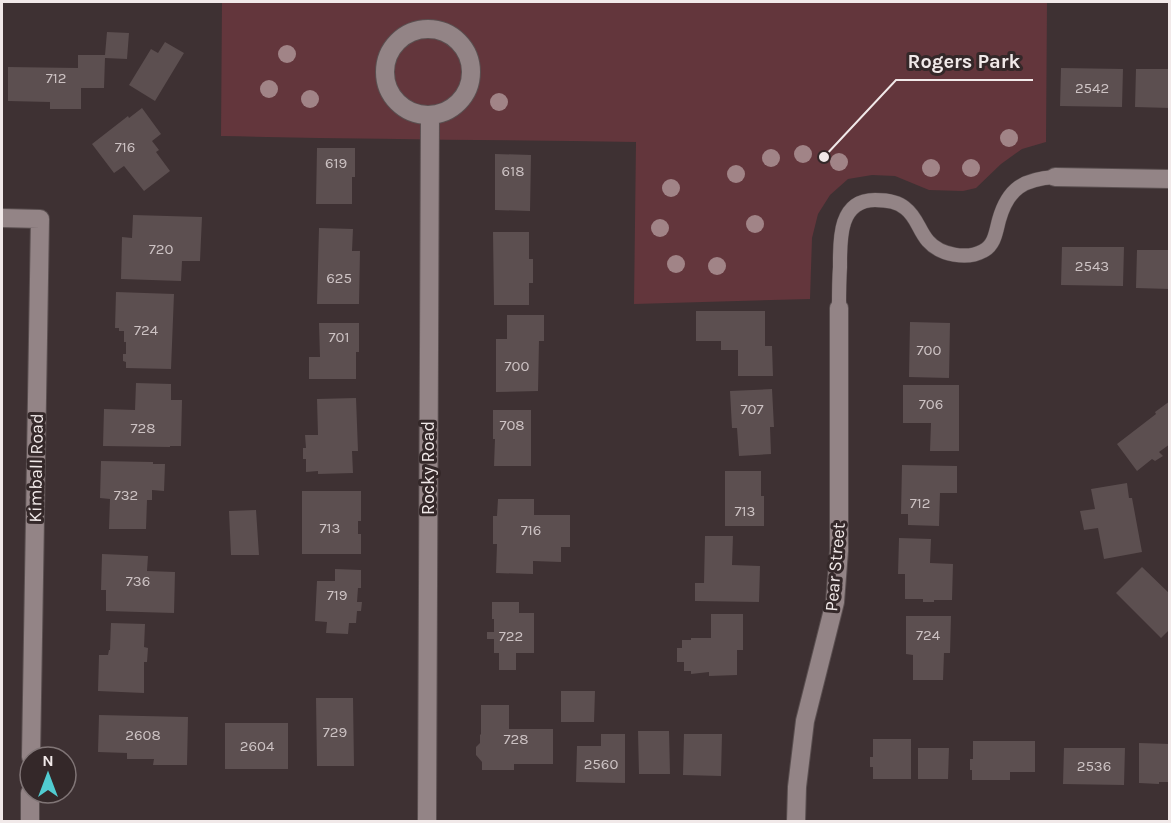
<svg xmlns="http://www.w3.org/2000/svg" width="1171" height="823" font-family="Karla,sans-serif">
<rect width="100%" height="100%" fill="#3e3133"/>
<!-- green -->
<path fill="#63363c" d="M222 2H1047L1046 142 1022 149 1001 164 976 188 963 191 929 190 895 176 872 175 848 179 830 195 818 214 812 238 810 299 634 304 636 142C498 140 359 139 221 136Z"/>
<!-- building -->
<path fill="#5c4f50" d="M107 32 129 33 127 59 105 58 104 88H81V109H50V102L8 101V67L78 68V55H105Z
M165 42 184 53 155 101 129 85 151 49 158 53Z
M1061 68 1123 69 1122 107 1060 106Z
M1136 69H1170V108L1135 107Z
M142 108 161 134 152 141 159 150 156 152 170 171 144 191 124 166 114 173 92 144 128 116 129 118Z
M317 148H355V177H352V204H316Z
M495 154 531 155 530 211 495 210Z
M133 215 202 217 200 261H182L181 281 121 279 122 237 132 238Z
M319 228 353 229 352 251H360L359 304H317Z
M493 232H529V259H533V283H529V305H494Z
M1062 247H1124L1123 286 1061 285Z
M1137 250H1170V289L1136 288Z
M116 292 174 294 171 369 126 368V362L123 361V354H126V342H124V331H119V328H115Z
M696 311H765V346H772L773 376H738V350H721V341H696Z
M507 315H544V341H539L538 391 496 392V339H507Z
M910 322 950 323 949 378 909 377Z
M319 323H359V352H356V379H309V357H320Z
M136 383 171 384V400H182L181 446H170V447L103 446 104 409 135 410Z
M903 385H959V451H930L931 423H903Z
M772 389 774 427H770L771 454 739 456 737 428H732L730 391Z
M356 398 358 451H352L353 473 318 474V471L306 472V459H303V448H306L305 435H318L317 399Z
M1170 401V444L1159 452 1163 456 1155 461 1152 459 1137 471 1117 444 1156 414 1155 412Z
M493 410H531V466H494L495 439H493Z
M101 461 153 462V464H165L164 491 152 490V500H147L146 529H109L110 499 100 498Z
M902 465 957 466V493H940L939 526 908 525V514H901Z
M725 471H761V496H764V526H725Z
M1127 483 1129 498H1132L1142 552 1104 559 1098 528 1084 530 1080 511 1095 509 1091 489Z
M302 491H361V521H358V534H361V554H302Z
M498 499H534V515H570V547H561V562L533 561V574L496 573 497 544H493V516H497Z
M256 510 259 555H231L229 511Z
M705 536H733L732 565 760 566 759 602 695 601V583H704Z
M899 538 931 539 930 563 953 564 952 600H934V602H923V599H905V574H898Z
M102 554 148 556 147 571 175 572 174 613 106 611V590H101Z
M1142 567 1170 594V629L1161 638 1116 593Z
M335 569 361 570V588H358L357 602H362L361 611H357L356 623H349L348 634 326 633 327 622 315 621 317 581H335Z
M492 602H519V613H534V653H516V670H499V653H494V639H487V632H494V619H492Z
M711 614H743V650H737V675L709 676V672L691 674V671H684V662H677V648H682V640H691V638H711Z
M906 616H951L950 653H944L943 680H913V655L906 654Z
M111 623 145 624 144 647 148 648 147 662H144V693L98 691 99 655H108L109 650H110Z
M561 691H595L594 722H561Z
M316 698H353L354 766H317Z
M481 705H509V729H553V764H514V770H482V762L476 755V747L480 743V735L481 734Z
M99 715 188 717 187 765H153L154 759H127V753L98 752Z
M225 723H288V769H225Z
M638 731H669L670 774H639Z
M601 734H625V783L576 782 577 746H601Z
M684 734H722L721 776 683 775Z
M873 739H911V779H873V767H870V757H873Z
M973 741H1035V772H1010V780H972V770H970V759H973Z
M1139 743 1170 744V782H1159V784L1139 783Z
M918 748H949L948 779H918Z
M1064 748H1125L1124 785 1063 784Z"/>
<g fill="none" stroke-linecap="round" stroke-linejoin="round">
<!-- lane casing -->
<g stroke="#5a4f50" stroke-width="15">
<path id="lane" d="M839 308C839 294 839 281 840 267 840 241 838 200 875 200 885 200 897 201 905 208 917 217 919 231 928 241 940 255 967 260 983 251 995 245 996 231 999 220 1008 188 1024 179 1055 177"/>
</g>
<!-- street casing -->
<g stroke="#5a4f50" stroke-width="20">
<path id="street" d="M385 72a43 43 0 1 1 86 0a43 43 0 1 1-86 0Z
M1055 177 1170 179
M2 218 40 219 31 757
M30 822V793
M427 822 430 115
M796 822 797 787 805 721 835 602 839 551V308"/>
</g>
<!-- lane -->
<use href="#lane" stroke="#938486" stroke-width="14"/>
<!-- street -->
<use href="#street" stroke="#938486" stroke-width="18"/>
</g>
<!-- trees -->
<g fill="#a18487">
<circle cx="287" cy="54" r="9"/>
<circle cx="269" cy="89" r="9"/>
<circle cx="310" cy="99" r="9"/>
<circle cx="499" cy="102" r="9"/>
<circle cx="1009" cy="138" r="9"/>
<circle cx="803" cy="154" r="9"/>
<circle cx="771" cy="158" r="9"/>
<circle cx="839" cy="162" r="9"/>
<circle cx="931" cy="168" r="9"/>
<circle cx="971" cy="168" r="9"/>
<circle cx="736" cy="174" r="9"/>
<circle cx="671" cy="188" r="9"/>
<circle cx="755" cy="224" r="9"/>
<circle cx="660" cy="228" r="9"/>
<circle cx="676" cy="264" r="9"/>
<circle cx="717" cy="266" r="9"/>
</g>
<g text-anchor="middle" stroke-width="6" stroke-linejoin="round" paint-order="stroke">
<!-- number labels -->
<g font-size="15" fill="#ccc2c3">
<text x="56" y="83">712</text>
<text x="1092" y="93">2542</text>
<text x="125" y="152">716</text>
<text x="336" y="168">619</text>
<text x="513" y="176">618</text>
<text x="161" y="254">720</text>
<text x="1092" y="271">2543</text>
<text x="339" y="283">625</text>
<text x="146" y="335">724</text>
<text x="339" y="342">701</text>
<text x="929" y="355">700</text>
<text x="517" y="371">700</text>
<text x="931" y="409">706</text>
<text x="752" y="414">707</text>
<text x="512" y="430">708</text>
<text x="143" y="433">728</text>
<text x="126" y="500">732</text>
<text x="920" y="508">712</text>
<text x="745" y="516">713</text>
<text x="330" y="533">713</text>
<text x="531" y="535">716</text>
<text x="138" y="586">736</text>
<text x="337" y="600">719</text>
<text x="928" y="640">724</text>
<text x="511" y="641">722</text>
<text x="335" y="737">729</text>
<text x="143" y="740">2608</text>
<text x="516" y="744">728</text>
<text x="257" y="751">2604</text>
<text x="601" y="769">2560</text>
<text x="1094" y="771">2536</text>
</g>
<!-- street labels -->
<g font-size="18" fill="#f1e9e9" stroke="#342829">
<text transform="translate(36 468) rotate(-89)" y="6">Kimball Road</text>
<text transform="translate(428 468) rotate(-90)" y="6">Rocky Road</text>
<text transform="translate(835 567) rotate(-85)" y="6">Pear Street</text>
</g>
</g>
<!-- callouts -->
<path fill="none" stroke="#f1e9e9" stroke-width="2" d="M824 157L896 80H1033"/>
<circle fill="#f1e9e9" stroke="#342829" stroke-width="2" cx="824" cy="157" r="6"/>
<g font-size="20" text-anchor="middle" font-weight="bold" fill="#f1e9e9" stroke="#342829" stroke-width="6" stroke-linejoin="round" paint-order="stroke">
<text x="964" y="68">Rogers Park</text>
</g>
<!-- border -->
<rect width="1171" height="823" fill="none" stroke="#f1e9e9" stroke-width="6"/>
<!-- north arrow -->
<g transform="translate(48 775)"><circle r="28" fill="#342829" stroke="#807576" stroke-width="1.5"/>
<path d="M0-4.5L10 22L0 15L-10 22Z" fill="#51ccd1"/>
<text y="-9" font-size="16" font-weight="bold" text-anchor="middle" fill="#f1e9e9">N</text>
</g>
</svg>
